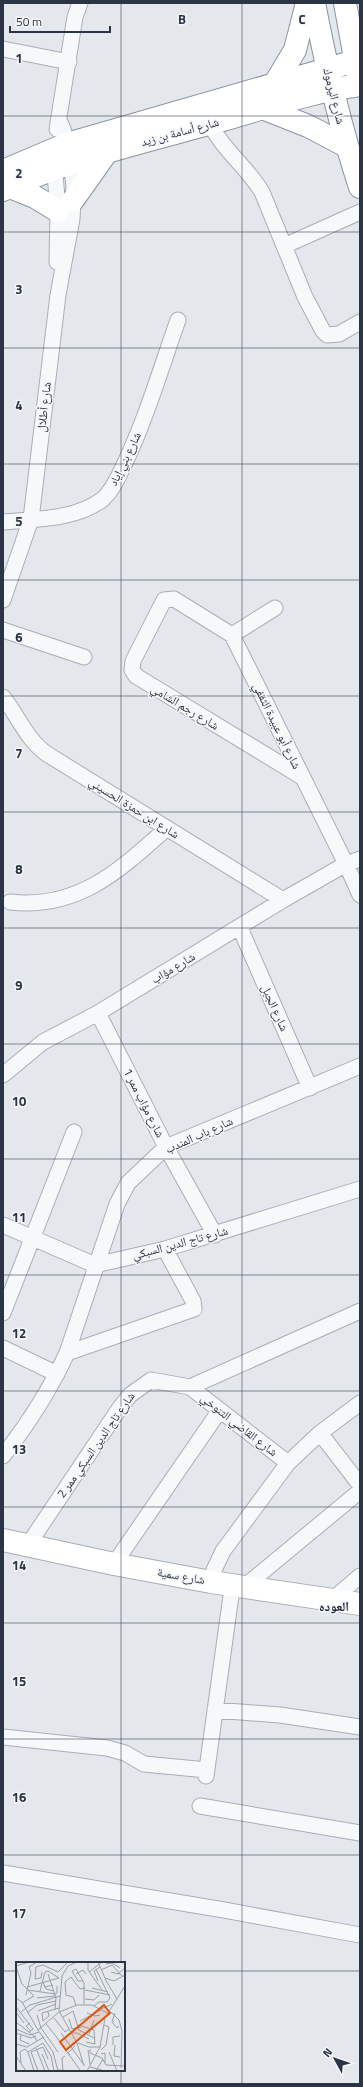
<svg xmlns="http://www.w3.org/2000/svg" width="363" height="2087" font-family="'Titillium Web','Noto Naskh Arabic',sans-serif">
<rect width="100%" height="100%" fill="#e4e7ec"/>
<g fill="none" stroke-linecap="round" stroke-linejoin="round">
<!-- street casing -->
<g stroke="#a9aeb7" stroke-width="17">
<path id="street" d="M3 49 69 62
M210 124C223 150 247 167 262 192L305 297 323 331 327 335 339 334 360 322
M57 129 75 17 80 3
M54 161 58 211 57 262
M284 246 360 212
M3 522C35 519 76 520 103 499 113 490 118 477 124 465 146 419 161 368 178 320
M3 600 31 519 58 295 72 219 74 185 71 164 63 129 59 120
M3 630 84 657
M232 635 275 608
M3 697C18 716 27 740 47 754L283 900
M302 777 136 676 132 670 133 661 164 600 174 599 232 635 346 864 360 895
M10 902C78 910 120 870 167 828
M240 928 310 1088
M98 1013 166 1147 215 1235
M3 1075 43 1042 98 1013 283 900 346 864 360 859
M3 1225 95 1265 165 1249 360 1189
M3 1313 74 1132
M3 1348 57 1374
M67 1353 194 1309 193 1301 165 1249
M190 1387 288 1463
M320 1433 360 1485
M3 1456C28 1424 50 1390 67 1353L117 1204 128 1183 166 1147 360 1066
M28 1545 119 1409 130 1395 151 1380 190 1387 360 1311
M114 1564 220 1410
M211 1582 214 1570 223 1551 288 1463 320 1433 360 1403
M244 1587 360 1491
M332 1600 360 1576
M215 1710 280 1715 360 1727
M3 1737 107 1748 125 1753 144 1764 207 1770
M206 1776 231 1596
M200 1806 360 1833
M3 1873 224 1910 360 1935"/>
</g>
<!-- secondary casing -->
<g stroke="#a9aeb7" stroke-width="24">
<path id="secondary" d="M3 1540 114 1564 211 1582 360 1604"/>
</g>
<!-- highway casing -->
<g stroke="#8b94a3" stroke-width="24">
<path id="highway" d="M314 3C326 65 340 127 360 187
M345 3 358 75
M274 85 295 50 307 3
M265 109 308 126 346 146
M3 171 67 144 355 61
M10 187 35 197 58 211
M3 190C71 158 148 141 219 121 266 108 312 91 360 85
M73 200 107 152"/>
</g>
<!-- street -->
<use href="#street" stroke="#f7f8fa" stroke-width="15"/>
<!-- secondary -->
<use href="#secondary" stroke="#fff" stroke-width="22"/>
<!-- highway -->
<use href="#highway" stroke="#fff" stroke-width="22"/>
</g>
<!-- grid -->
<path fill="none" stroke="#2b3445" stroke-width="1" stroke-opacity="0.55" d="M121 3V1963M242 3V2084M3 116H360M3 232H360M3 348H360M3 464H360M3 580H360M3 696H360M3 812H360M3 928H360M3 1044H360M3 1159H360M3 1275H360M3 1391H360M3 1507H360M3 1623H360M3 1739H360M3 1855H360M3 1971H17M124 1971H360M121 2070V2084"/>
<g text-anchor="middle" stroke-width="3" stroke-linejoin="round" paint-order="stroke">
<!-- street labels -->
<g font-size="12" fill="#2b3445" stroke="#f4f6f9">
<text transform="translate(334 96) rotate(76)" y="4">شارع اليرموك</text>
<text transform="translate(180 132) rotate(-15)" y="4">شارع أسامة بن زيد</text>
<text transform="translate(44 407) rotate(-83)" y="4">شارع أطلال</text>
<text transform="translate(125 459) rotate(-64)" y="4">شارع بني إياد</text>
<text transform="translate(185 707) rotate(31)" y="4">شارع رجم الشامي</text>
<text transform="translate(277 726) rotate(64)" y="4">شارع أبو عبيدة الثقفي</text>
<text transform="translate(134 808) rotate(32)" y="4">شارع ابن حمزة الحسيني</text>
<text transform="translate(173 968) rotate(-31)" y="4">شارع مؤاب</text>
<text transform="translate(275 1008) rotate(66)" y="4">شارع الجبل</text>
<text transform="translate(144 1103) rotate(63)" y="4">شارع مؤاب ممر 1</text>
<text transform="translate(199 1135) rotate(-24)" y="4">شارع باب المندب</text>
<text transform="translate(180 1243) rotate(-15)" y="4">شارع تاج الدين السبكي</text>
<text transform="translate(239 1425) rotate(38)" y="4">شارع القاضي التنوخي</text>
<text transform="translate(96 1445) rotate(-55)" y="4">شارع تاج الدين السبكي ممر 2</text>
<text transform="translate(181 1576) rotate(10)" y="4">شارع سمية</text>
</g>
<!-- neighbourhood labels -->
<g font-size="13" font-weight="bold" fill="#1d2536" stroke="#f4f6f9">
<text x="334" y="1611">العوده</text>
</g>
</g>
<!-- overview -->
<g transform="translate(16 1962)">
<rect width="109" height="109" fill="#e4e7ec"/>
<path fill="none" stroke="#9a9fa9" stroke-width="1" d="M61 0 52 4 46 14 43 49 61 81 68 104M72 0V8L86 28M82 0 89 16M90 2 96 1 104 6M0 4 13 0M0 5 6 22 18 34M85 8 96 3 106 14M26 10 25 16 19 17 20 5 27 3 42 10 52 0M73 10 86 0M95 10 102 12 109 6M32 12 40 36 39 48M60 12 67 8 70 12M89 16 98 19 109 13M89 17 101 37M67 19H62L56 9 60 7 64 14 67 19 68 21V42M82 19 78 9 84 5M27 20 29 25 37 23M49 20 55 15 64 27 69 26M49 20 50 33 57 35 60 43M28 23 30 27 38 29M11 25 43 16M76 26 92 30M12 28 39 32 41 31V24M69 28 94 33M24 29 29 10 32 9 43 16M10 33 15 11 13 5 21 0M0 36 6 40 22 68M21 36 39 34M69 37 78 38 83 33M6 41 18 34M78 44 83 40H91L94 36 80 7M0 45 17 67 13 70M85 47 96 42M22 49 40 42M0 50 8 61M5 50 14 43 44 34M32 50 33 54 27 59 26 51 43 46M95 50 103 58 106 69 105 106M11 51 21 43 40 39M71 51 79 54 84 53M99 51 96 60 101 66 103 64M21 53 25 66M47 55 57 49 63 68 78 76M38 56 49 70 53 67M53 57 56 67 65 65M64 59 85 48M0 60 18 74 21 79M14 61 10 64 15 69M30 62 39 73M62 63 78 68 79 82 70 80M25 66 42 90M0 67 14 73 23 70M0 71 15 76 20 74M45 71 68 103M56 71H61L73 77M73 72 78 58M5 73 4 78 13 82M39 73 64 108M62 81 73 85H84M0 82 11 85 28 75M97 83V75L104 74M99 83 98 94 104 95M20 86 29 109M74 87V91L86 96 90 103M72 88 74 102M85 88 90 83 93 65 88 63M93 90 101 109M26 92 33 109M85 92 89 91V101M54 93 52 91 59 84M0 94 10 109M5 101 4 90 9 87 12 90M90 103 109 104M74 105 89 109M42 108 59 109M18 109 12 90 27 81 35 94 38 109M22 109 15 90 27 85 32 97M42 109 37 90 22 68 43 50 61 43H76L93 52M47 109 46 96 49 94M71 109 84 85 89 56 109 24M80 109 87 97"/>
<path fill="#df570f" fill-opacity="0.15" stroke="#df570f" stroke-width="2" d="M88 43 94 51 50 88 44 80Z"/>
<rect width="109" height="109" fill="none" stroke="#2b3445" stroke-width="2"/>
</g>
<g font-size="13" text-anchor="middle" font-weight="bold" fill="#2b3445" stroke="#f4f6f9" stroke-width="3" stroke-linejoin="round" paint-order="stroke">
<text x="182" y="24">B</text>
<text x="302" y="24">C</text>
<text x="19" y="63">1</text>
<text x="19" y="178">2</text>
<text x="19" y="294">3</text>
<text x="19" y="410">4</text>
<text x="19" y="526">5</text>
<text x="19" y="642">6</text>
<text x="19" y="758">7</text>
<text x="19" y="874">8</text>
<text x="19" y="990">9</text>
<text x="19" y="1106">10</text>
<text x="19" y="1222">11</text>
<text x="19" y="1338">12</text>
<text x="19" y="1454">13</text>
<text x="19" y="1570">14</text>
<text x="19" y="1686">15</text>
<text x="19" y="1802">16</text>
<text x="19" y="1918">17</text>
</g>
<!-- border -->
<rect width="363" height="2087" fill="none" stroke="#2b3445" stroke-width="8"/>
<!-- north arrow -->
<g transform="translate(335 2059) rotate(310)" stroke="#f4f6f9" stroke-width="3" paint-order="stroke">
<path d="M0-3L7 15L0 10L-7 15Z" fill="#2b3445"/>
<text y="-6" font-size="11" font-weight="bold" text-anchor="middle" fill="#2b3445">N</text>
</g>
<!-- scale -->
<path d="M10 26v6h100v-6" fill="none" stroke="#2b3445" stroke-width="2"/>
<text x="16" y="26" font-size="12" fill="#2b3445" stroke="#f4f6f9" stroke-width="3" paint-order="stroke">50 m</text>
</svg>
